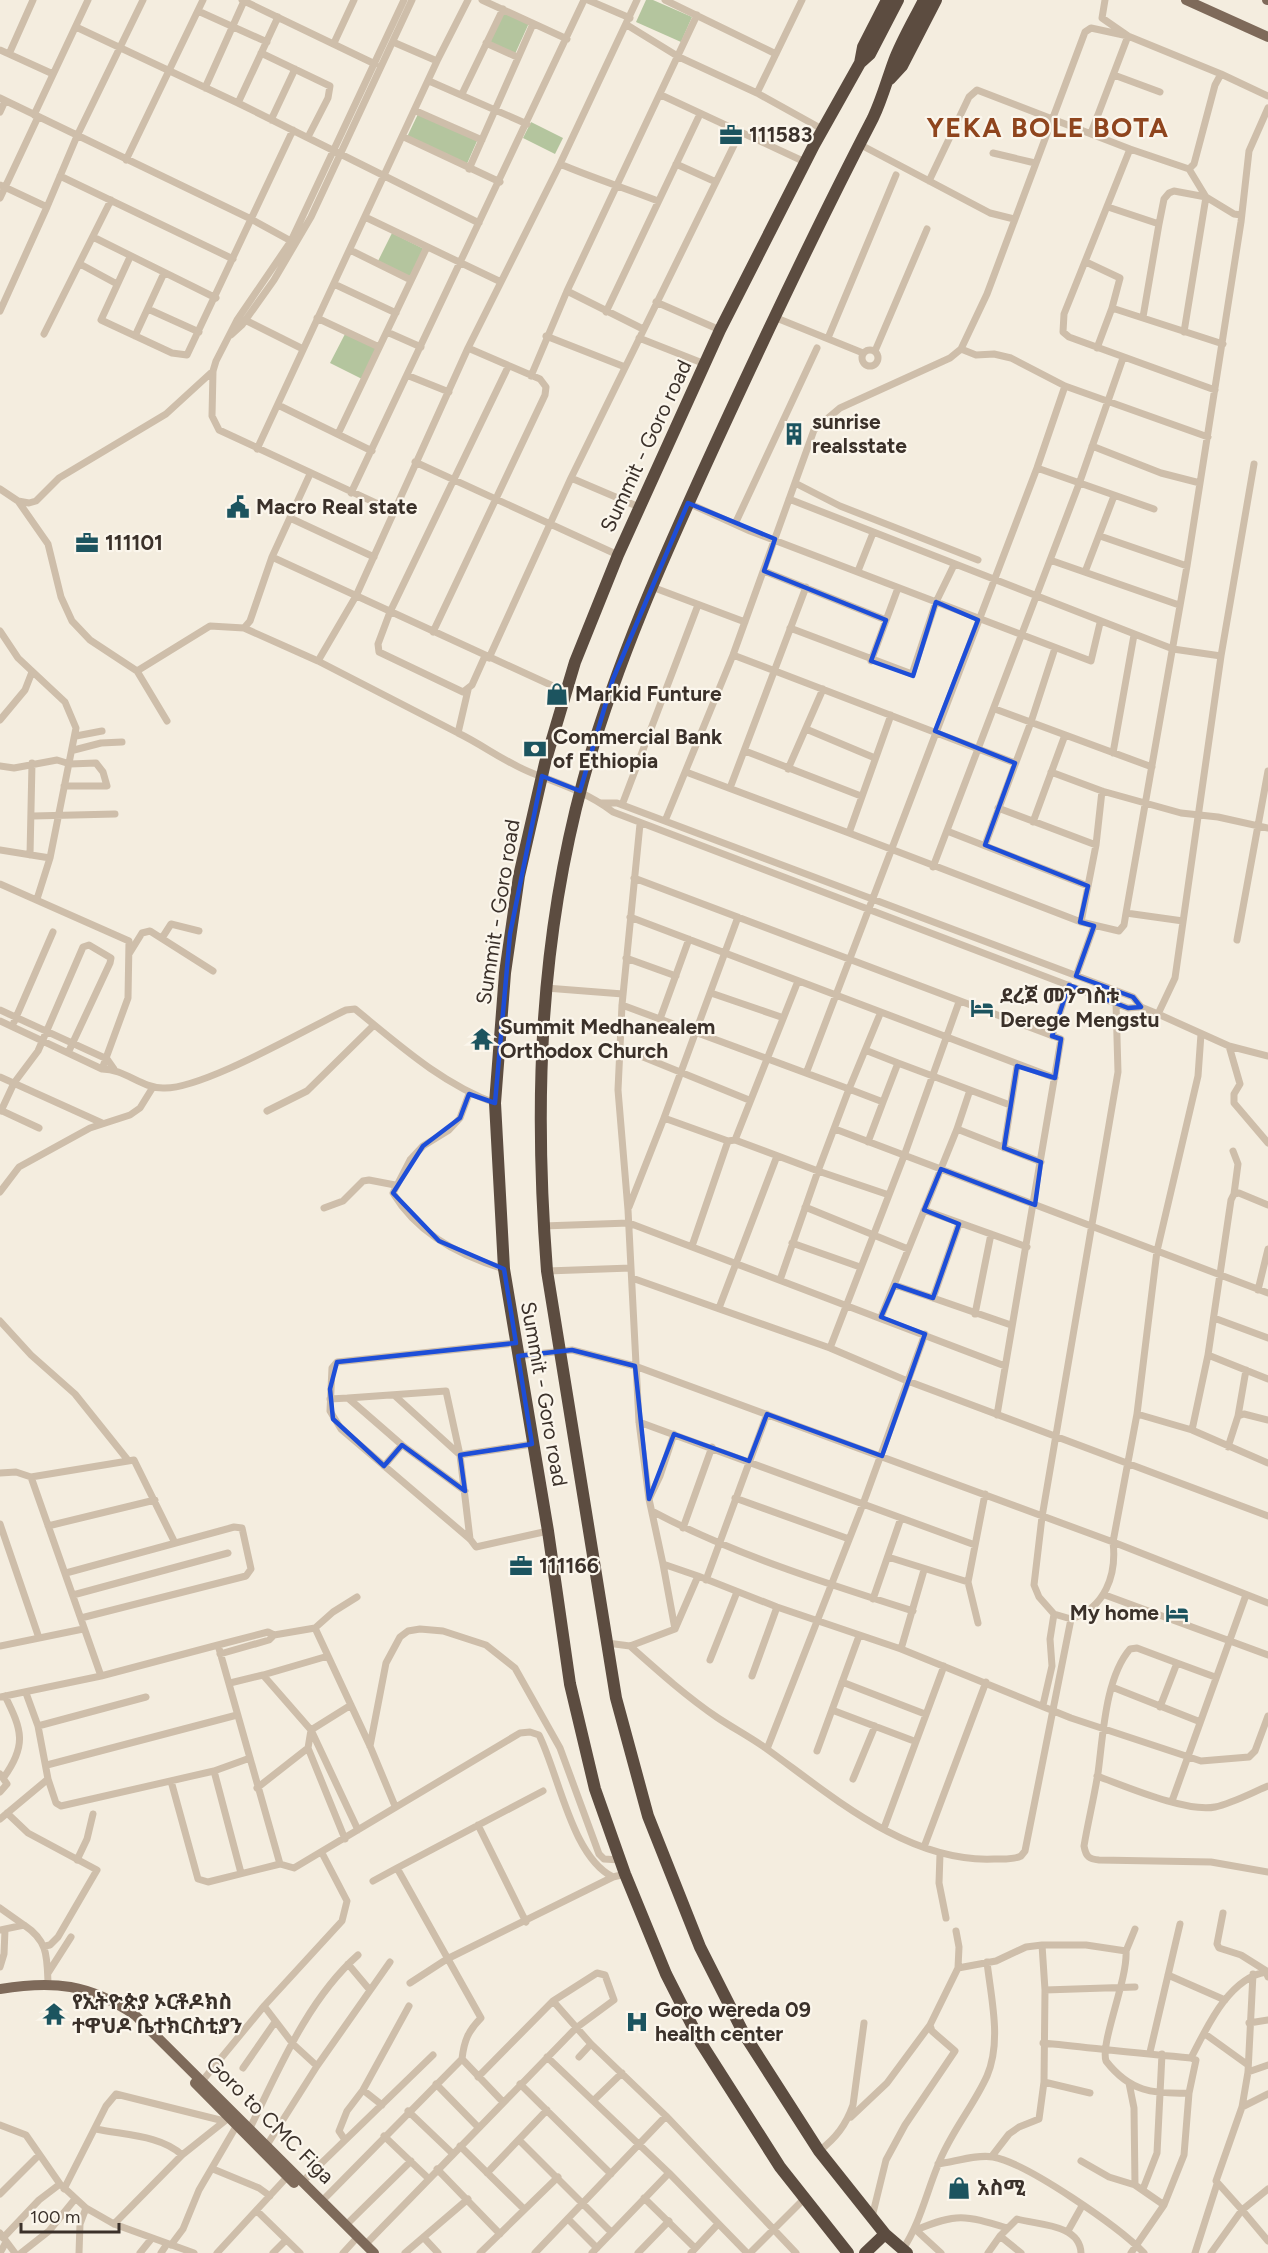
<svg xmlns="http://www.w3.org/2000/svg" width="1268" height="2253" font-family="Figtree,'Noto Sans Ethiopic',sans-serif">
<rect width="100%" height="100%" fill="#f4eddf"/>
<!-- green -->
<path fill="#b4c59e" d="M646 0H653L692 17 681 42 636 22Z
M503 11 529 23 515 54 488 42Z
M418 114 477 141 466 166 407 137Z
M531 122 563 138 555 154 523 138Z
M392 233 424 249 409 278 377 263Z
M345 334 377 349 362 379 330 363Z"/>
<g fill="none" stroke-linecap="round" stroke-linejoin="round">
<!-- street -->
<path stroke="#cebeaa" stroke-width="7" d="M242 0 375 64
M482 0 567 39
M588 0 630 18
M665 0 776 54
M198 11 267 42
M627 25 679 57 757 93 822 129
M76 27 238 103 479 223
M393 42 437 61
M334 43 354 0
M486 43 517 57
M0 50 53 74
M261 53 330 86 328 98 308 137
M9 54 33 0
M1221 74 1268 96
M1114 75 1160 92
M429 81 527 124
M205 88 244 1
M757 93 802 0
M462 94 503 9
M661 95 805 162
M0 98 251 219 291 241
M238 103 278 17
M416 111 482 140
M0 112 5 101
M34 115 88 0
M271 120 295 69
M1091 133 1128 36 1102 18 1105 0
M404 137 500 182
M859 144 990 213 1014 219
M993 153 1035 163
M126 160 203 0
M560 164C593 178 625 188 658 201
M676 164 716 182
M469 169 533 24
M60 176 233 259
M929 181 969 97 977 90 1130 149 1064 314 1063 332 1069 337 1215 390
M0 185 47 207 77 136 143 0
M0 198 38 117
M1108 207 1159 224
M365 217 501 282
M93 237 216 298
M350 250 411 280
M130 257 101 320 172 353 187 355 293 130
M1086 262 1120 278 1112 308
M80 264 117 284
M334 284 396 313
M567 291 643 329
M656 302 720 330
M148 309 199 332
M0 311 47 207
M606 312 700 114
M774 317 863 353
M1143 317 1159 224 1164 199 1169 193 1174 191 1206 197 1234 214 1241 215
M317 318 379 347
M245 320 303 349
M387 332 421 347
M1184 332 1206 197 1189 169
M44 334 111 200
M231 335 242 325 274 280 311 217 412 0
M135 336 164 273
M546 336 625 367
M639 338 705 364
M828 338 896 175
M1097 348 1112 308 1223 344
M961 349 976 355 994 354 1011 358 1065 386 1208 437
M862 358a8 8 0 1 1 16 0a8 8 0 1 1-16 0Z
M875 351 927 229
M409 376 449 392
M531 376 567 291 697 15
M278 405 372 451
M338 434 427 247
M1092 446 1161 473 1200 483
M257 449 437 61 468 0
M415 462 618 555
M1037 468 1154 509
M571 478 639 507
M795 483 840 506 978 560
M0 489 18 501 29 503 36 501 59 478 166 414 213 371
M351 493 584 0
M18 501 48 544 61 597 72 621 90 640 137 671 167 721
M688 503 750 531 1091 661 1100 623
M393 511 219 430 212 416 213 371 216 361 237 320 291 241 404 0
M290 518 374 557
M735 524 817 348
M1100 536 1187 566
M272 557 566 692
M1050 560 1179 605
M764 571 886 620
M858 571 873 533
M1085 572 1114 496
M652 587 745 622
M244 628 318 661 458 733
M790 628 912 674 936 602 954 565
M0 631 18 658 65 702 76 728 50 858 37 899
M433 632 545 395 546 387 540 379 468 348
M733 655 1015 763
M485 656 472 685 463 692 379 652 378 644 390 612 508 367
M1221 656 1254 464
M489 658 571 478 740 133
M318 661 356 596 468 348 560 164 637 0
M871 661 898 588
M137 671 210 626 244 628 250 621 272 557 310 474
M468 690 458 733C483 745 506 763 532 773 561 784 588 793 613 812L1128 1008 1141 1007
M995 709 1152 767
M891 715 849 833 1081 922 1119 931 1124 925 1126 913
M0 720 25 690 32 672
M806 729 875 758
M76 736 102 731
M74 750 101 743 122 742
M745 751 861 796
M1113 753 1134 635
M0 766 14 768 57 760 70 764 96 763 103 772 107 786H64
M788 769 823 689
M686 772 849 833
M1051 772 1102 791 1181 813 1218 817 1268 828
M730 788 806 587
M601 803H617L1133 997 1141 1007 1158 1014 1175 978 1221 656 1173 649 789 499
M622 805 698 605
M998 808 1096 845
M33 816 115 814
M665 821 733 655 814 430 840 408 950 358 961 349 987 294 1085 32 1091 28 1128 36 1221 74 1215 85 1194 164 1189 169 1130 149
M1033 822 1065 735
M947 831 1088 886
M985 845 1031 722 1055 648
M0 850 50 858
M30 855 32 763
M933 867 1079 484 1123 358
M634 878 1061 1039 997 1415
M0 884 129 941 128 998 102 1069
M630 917 1055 1078
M738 917 664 1118 728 1141 735 1140 798 981
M1183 921 1126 913 1187 566 1241 222 1249 151 1268 108
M1081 922 1096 845 1102 791
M162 938 171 924 199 931
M1237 940 1268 771
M129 954 142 933 150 931 213 971
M626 958 676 976
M1076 976 1094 926
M546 988 623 994
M711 993 781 1017
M622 1005 849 1089 818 1171 735 1140
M0 1010 107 1059 114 1069
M880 1014 849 1089 883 1102 898 1063 1010 1105
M1158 1014 1229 1046 1240 1084 1234 1094V1103L1268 1143
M660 1019 689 939
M0 1021 102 1069C125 1069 141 1088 163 1088 202 1090 306 1029 346 1010L355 1009C398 1044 442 1084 495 1103
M14 1022 53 932
M1052 1036 1069 985
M1229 1046 1268 1056
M621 1048 749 1100
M865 1050 898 1063
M807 1071 1037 468 1065 386
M0 1077 102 1123
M469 1094 460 1118 449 1130 423 1146 410 1160 393 1193C417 1233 460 1256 504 1269
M0 1110 39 1128
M1 1111 14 1083 38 1051 83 947 89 945 111 958 110 963 68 1053
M267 1111 307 1091 374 1025
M835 1129 1268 1293
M957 1129 970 1090
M868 1142 883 1102
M1004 1148 1017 1066
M1233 1151 1238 1164 1234 1194
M0 1192 19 1167 90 1128 130 1115 140 1108 153 1087
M629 1207 664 1118
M805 1207 908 1249
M324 1208 343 1201 363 1181 369 1180 395 1185
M924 1210 1027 1247
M959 1224 933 1298 1011 1325
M543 1226 629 1223 1005 1366
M792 1243 860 1267
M692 1246 728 1141
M547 1271 631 1268
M632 1278 830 1348 905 1380 1268 1516
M780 1280 818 1171 889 1195
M895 1285 933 1298
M1258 1290 1268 1249
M719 1308 777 1156
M975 1314 991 1234
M881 1317 957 1129 1041 1162
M1214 1318 1268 1338
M0 1321 31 1355 75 1394 127 1459
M516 1343 337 1362 332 1368 330 1411 341 1429 470 1539 476 1547 548 1531
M830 1348 904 1156 959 1002
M1208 1355 1268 1379
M518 1356 572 1350 635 1366 1113 1542 1268 1603
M394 1395 460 1455
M348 1398 446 1391 460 1455
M330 1399 348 1398 402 1445 384 1466
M1137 1414 1192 1430 1268 1463
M1238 1416 1246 1370
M639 1422 975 1545
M1192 1430 1208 1355 1231 1200 1234 1194 1239 1193 1268 1205
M402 1445 465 1491
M1228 1447 1238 1416 1244 1414 1268 1420
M0 1473 16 1472 31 1477 134 1460 175 1543
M31 1477 101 1676 218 1645 280 1864 294 1868 520 1733 530 1732 539 1735C559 1775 572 1857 613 1877
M735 1498 849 1539
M649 1499 660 1476 674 1434
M652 1511C730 1553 828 1584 913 1611
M0 1524 39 1638
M48 1526 155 1500
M683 1528 712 1447
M470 1539 460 1455 532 1444
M888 1557 968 1582
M663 1564 675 1629
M66 1573 234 1527 242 1528 251 1569 246 1576 81 1618
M698 1576 777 1607 901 1649 1071 1718 1201 1761 1249 1757 1255 1751 1268 1716
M706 1580 767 1414
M73 1595 228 1553
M1105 1595 1268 1655
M873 1599 901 1518
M1054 1614 1071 1619
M978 1623 968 1582 985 1494
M315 1628 333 1612 357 1597
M607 1643 630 1646 675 1629 698 1576 663 1564 649 1499 639 1422 628 1210 618 1090 622 1005 640 824
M218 1645 268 1632 274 1635 315 1628 370 1746 395 1806
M0 1646 83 1629
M630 1646C658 1671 687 1697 718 1718 733 1728 750 1737 764 1747 831 1795 907 1863 994 1859 1004 1859 1013 1860 1021 1856L1025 1851 1071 1619C1105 1608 1117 1575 1113 1542L1137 1414 1157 1251 1198 1076 1201 1034
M901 1649 924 1570
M220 1654 269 1640 274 1635
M710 1660 737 1592
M1177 1663 1137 1648 1130 1649C1105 1678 1103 1737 1098 1773 1094 1798 1088 1822 1084 1846 1086 1857 1089 1859 1099 1860L1211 1862 1268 1872
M263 1675 328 1656
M752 1676 777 1607
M842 1682 925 1714
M230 1683 263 1675 311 1730 358 1830
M1112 1687 1198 1721
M26 1693 38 1726 48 1779
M0 1697 101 1676
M1043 1705 1052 1666 1050 1639 1054 1614 1039 1597 1034 1585 1042 1517 1118 1072 1116 1003
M1160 1707 1177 1663 1215 1677
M832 1710 914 1741
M38 1726 146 1697
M370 1746 386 1663 400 1637 408 1631 420 1629 443 1631 486 1645 515 1668 560 1748 599 1854 604 1859 620 1860
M308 1748 345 1839
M767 1749 863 1504 925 1334
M817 1751 859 1636
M47 1765 237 1715
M0 1774 7 1784 0 1792
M1097 1776C1125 1786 1187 1813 1215 1807 1233 1803 1251 1793 1268 1786
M4 1777C27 1745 22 1730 5 1696
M853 1779 875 1726
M171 1781 198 1879 208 1882 280 1864
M257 1788 308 1748 311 1730 351 1705
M1172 1801 1246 1595
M7 1813 28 1833 97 1870 58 1937 50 1945 45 1946
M0 1819 48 1779 56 1803 61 1806 214 1771
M478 1825 526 1922
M884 1828 944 1666
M924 1847 986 1682
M940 1854 939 1883 946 1918
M77 1860 87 1839 93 1814
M397 1868 543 1791
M241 1873 214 1771 250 1758
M0 1908 24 1925
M1223 1913 1217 1944 1219 1948 1241 1955 1268 1972
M0 1930 24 1925C48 1941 47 1956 48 1983
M956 1931 959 1947 958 1968
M1126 1951 1135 1929
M348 1964 369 1989
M0 1967 4 1954 5 1930
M48 1973 71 1937
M1253 1974 1248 2072 1242 2107 1216 2181 1242 2210 1268 2189
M1168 1975 1225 2000
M410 1983 447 1959 613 1877 625 1874
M553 2001 591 2044 666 2116 796 2253
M264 2006 293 2044 317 2066
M1249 2023 1268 2020
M1205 2034 1248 2065
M1043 2043C1093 2048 1142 2054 1191 2058L1196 2060 1189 2093C1153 2094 1130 2092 1106 2061 1100 2043 1128 1979 1126 1951L1086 1945H1042L1045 1990
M1150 2052 1180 1924
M547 2057 669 2173 747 2253
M579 2057 591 2044
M1191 2058C1207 2027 1229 1978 1266 1972L1268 1977
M462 2059 503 2102
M243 2068 275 2022
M1248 2072 1268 2065
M203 2080 264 2006 342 1921 347 1901 322 1853
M1044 2082 1090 2093
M1129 2083 1134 2108 1135 2185 1164 2205 1131 2253
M436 2084 478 2127
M520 2084 611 2174
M363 2090 382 2105
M594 2100 622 2073
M1242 2107 1268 2094
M408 2111 452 2153
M851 2117 887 2083 930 2025
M0 2125 26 2135 60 2184 86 2208 114 2224 194 2253
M250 2128C279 2069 308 1999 358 1955
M96 2129C123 2135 161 2135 182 2155
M384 2136 428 2178
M345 2140 339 2131 347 2111 363 2090 409 2006
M519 2140 611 2232
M267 2145 317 2066 390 1962
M460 2146 524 2209
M819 2151C836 2138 846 2125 853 2105L864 2023
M992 2156 1009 2134 1019 2127 1039 2119 1044 2082 1045 1990 1135 1987
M1081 2161 1109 2177 1135 2185
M938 2164C954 2162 977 2154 993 2157 1027 2163 1119 2227 1144 2253
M213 2169 259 2188 270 2196
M437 2169 500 2234
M487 2173 547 2110
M303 2181 433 2055
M64 2189 106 2106 116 2094 224 2121
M1143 2189 1157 2153 1162 2054
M0 2194 39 2155
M644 2198 695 2248
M322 2201 462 2059C464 2041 468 2031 481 2018L397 1868 373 1881
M1164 2205 1184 2155 1189 2093
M257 2211 300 2253
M872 2217 886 2160 905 2125 955 2051 932 2031 930 2025 958 1968 996 1961 1026 1947 1042 1945
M568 2219 597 2248
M114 2224 182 2155 226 2120
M346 2225 411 2161
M1068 2231 1082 2206
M0 2233 15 2253
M1000 2236 1021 2253
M3 2238 39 2200 60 2184
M425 2239 438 2253
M171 2245 183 2229 199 2190 237 2125
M365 2245 576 2028 614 2000 605 1975 597 1973 553 2001 478 2077
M903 2249C920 2223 926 2194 938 2165 950 2133 973 2107 987 2076 1002 2041 991 1998 987 1962
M0 2253 6 2242
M21 2253 49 2231 75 2199
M79 2253 80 2224 86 2208
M140 2253 152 2238
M161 2253 167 2244
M217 2253 288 2176
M273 2253 286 2240
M343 2253 354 2241
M405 2253 468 2199
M480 2253 558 2177
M535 2253 666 2116
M592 2253 669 2173
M638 2253 669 2221
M691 2253 718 2224
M750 2253 803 2200
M941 2253 916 2230C957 2213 964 2215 1007 2228
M988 2253 1000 2236 1017 2219C1038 2225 1080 2224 1081 2253
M1195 2253 1217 2184
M1211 2253 1242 2210 1268 2241"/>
<!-- primary -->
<path stroke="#7e6a5a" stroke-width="10" d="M1186 0 1268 37
M1267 0H1268
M0 1989C54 1980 89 1984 135 2015L374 2253
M195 2083 294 2183"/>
<!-- highway -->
<path stroke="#5c4c40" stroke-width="12" d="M860 63 870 54 898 0
M890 79 902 66 936 0
M848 2253 780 2167 701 2043 666 1974 625 1874 595 1789 570 1684 548 1531 504 1269 495 1103 505 973 519 876 545 763 575 662 618 555 720 330 814 145 860 63 863 47 887 0
M865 2253 885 2234
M907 2253 885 2234 819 2151 744 2034 700 1947 648 1816 616 1698 547 1271C534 1104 539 944 583 781 615 665 664 556 714 447 765 336 817 226 873 118 882 99 887 80 894 61 902 40 914 20 924 0"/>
</g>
<!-- marked area -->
<path fill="none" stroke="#1d4ed8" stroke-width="4.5" stroke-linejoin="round" d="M688 503 775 539 764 571 886 620 871 661 913 676 936 602 978 620 935 731 1015 763 985 845 1088 886 1080 922 1094 926 1076 976 1133 997 1141 1007 1128 1008 1069 985 1052 1036 1061 1039 1055 1078 1017 1066 1004 1148 1041 1162 1035 1205 941 1169 924 1210 959 1224 933 1298 895 1285 881 1317 925 1334 882 1456 767 1414 749 1461 674 1434 649 1499 635 1366 572 1350 518 1356 532 1444 460 1455 465 1491 402 1445 384 1466 333 1419 330 1389 337 1362 516 1343 504 1269 439 1241 393 1193 423 1146 460 1118 469 1094 495 1103 510 934 542 776 580 791 613 679Z"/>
<!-- icons -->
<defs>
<g id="office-bare" transform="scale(1.8)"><path d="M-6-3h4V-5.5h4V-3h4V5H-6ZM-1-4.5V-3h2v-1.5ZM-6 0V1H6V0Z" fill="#1c545f" stroke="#fbf6ec" stroke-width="2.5" paint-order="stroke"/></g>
<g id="building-bare" transform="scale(1.8)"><path d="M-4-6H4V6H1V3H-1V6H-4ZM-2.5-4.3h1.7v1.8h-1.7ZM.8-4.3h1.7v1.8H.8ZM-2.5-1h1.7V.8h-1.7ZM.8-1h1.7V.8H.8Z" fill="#1c545f" stroke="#fbf6ec" stroke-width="2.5" paint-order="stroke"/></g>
<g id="civic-bare" transform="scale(1.8)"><path d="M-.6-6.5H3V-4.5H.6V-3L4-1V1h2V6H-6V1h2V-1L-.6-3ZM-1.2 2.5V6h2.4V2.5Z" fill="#1c545f" stroke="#fbf6ec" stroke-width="2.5" paint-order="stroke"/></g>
<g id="shop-bare" transform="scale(1.8)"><path d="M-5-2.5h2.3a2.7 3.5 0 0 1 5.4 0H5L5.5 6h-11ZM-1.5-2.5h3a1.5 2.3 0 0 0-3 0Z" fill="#1c545f" stroke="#fbf6ec" stroke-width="2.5" paint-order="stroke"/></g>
<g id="bank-bare" transform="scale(1.8)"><path d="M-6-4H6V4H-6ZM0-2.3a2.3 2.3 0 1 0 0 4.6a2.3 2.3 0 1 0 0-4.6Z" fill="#1c545f" stroke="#fbf6ec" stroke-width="2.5" paint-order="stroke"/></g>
<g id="hotel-bare" transform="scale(1.8)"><path d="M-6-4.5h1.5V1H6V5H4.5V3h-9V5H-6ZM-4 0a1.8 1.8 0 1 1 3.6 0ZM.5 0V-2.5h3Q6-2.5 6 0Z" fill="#1c545f" stroke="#fbf6ec" stroke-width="2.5" paint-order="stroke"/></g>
<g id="temple-bare" transform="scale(1.8)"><path d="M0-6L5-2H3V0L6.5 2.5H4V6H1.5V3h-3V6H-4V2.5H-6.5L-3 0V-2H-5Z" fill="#1c545f" stroke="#fbf6ec" stroke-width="2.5" paint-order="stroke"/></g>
<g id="hospital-bare" transform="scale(1.8)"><path d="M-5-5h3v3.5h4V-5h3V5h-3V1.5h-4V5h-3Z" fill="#1c545f" stroke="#fbf6ec" stroke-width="2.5" paint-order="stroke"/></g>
</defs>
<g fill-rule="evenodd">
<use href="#office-bare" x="731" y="135"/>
<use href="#building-bare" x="794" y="434"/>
<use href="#civic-bare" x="238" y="507"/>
<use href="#office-bare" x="87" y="543"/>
<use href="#shop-bare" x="557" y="694"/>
<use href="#bank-bare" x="535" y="749"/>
<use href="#hotel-bare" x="982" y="1008"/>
<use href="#temple-bare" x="482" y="1039"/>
<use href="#office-bare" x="521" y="1566"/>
<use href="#hotel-bare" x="1177" y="1613"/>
<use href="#temple-bare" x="54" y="2014"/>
<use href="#hospital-bare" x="637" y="2022"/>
<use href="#shop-bare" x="959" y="2188"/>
</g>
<g text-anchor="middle" stroke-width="4.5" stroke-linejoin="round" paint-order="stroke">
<!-- poi labels -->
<g font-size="21" font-weight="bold" fill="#3b312a" stroke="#fbf6ec" text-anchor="start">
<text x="749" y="142">111583</text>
<text x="812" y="429">sunrise<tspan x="812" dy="24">realsstate</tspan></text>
<text x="256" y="514">Macro Real state</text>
<text x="105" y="550">111101</text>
<text x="575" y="701">Markid Funture</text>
<text x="553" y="744">Commercial Bank<tspan x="553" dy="24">of Ethiopia</tspan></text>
<text x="1000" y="1003">ደረጀ መንግስቱ<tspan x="1000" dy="24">Derege Mengstu</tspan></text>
<text x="500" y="1034">Summit Medhanealem<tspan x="500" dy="24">Orthodox Church</tspan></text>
<text x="539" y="1573">111166</text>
<text x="1159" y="1620" text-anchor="end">My home</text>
<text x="72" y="2009">የኢትዮጵያ ኦርቶዶክስ<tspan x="72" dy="24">ተዋህዶ ቤተክርስቲያን</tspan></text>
<text x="655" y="2017">Goro wereda 09<tspan x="655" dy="24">health center</tspan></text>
<text x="977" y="2195">አስሚ</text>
</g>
<!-- street labels -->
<g font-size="21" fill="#3b312a" stroke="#fbf6ec">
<text transform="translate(646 446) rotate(-65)" y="7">Summit - Goro road</text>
<text transform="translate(498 912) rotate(-81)" y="7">Summit - Goro road</text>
<text transform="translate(544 1394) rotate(80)" y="7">Summit - Goro road</text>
<text transform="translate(270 2120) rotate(45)" y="7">Goro to CMC Figa</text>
</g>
<!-- district labels -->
<g font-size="27" font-weight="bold" letter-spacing="1.5" fill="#8f451e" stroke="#fbf6ec">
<text x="1048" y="137">YEKA BOLE BOTA</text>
</g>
</g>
<!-- scale -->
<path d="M21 2223v9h98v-9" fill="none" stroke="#3b312a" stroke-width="3"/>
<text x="30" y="2223" font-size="18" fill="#3b312a" stroke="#fbf6ec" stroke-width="4.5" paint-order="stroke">100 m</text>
</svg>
